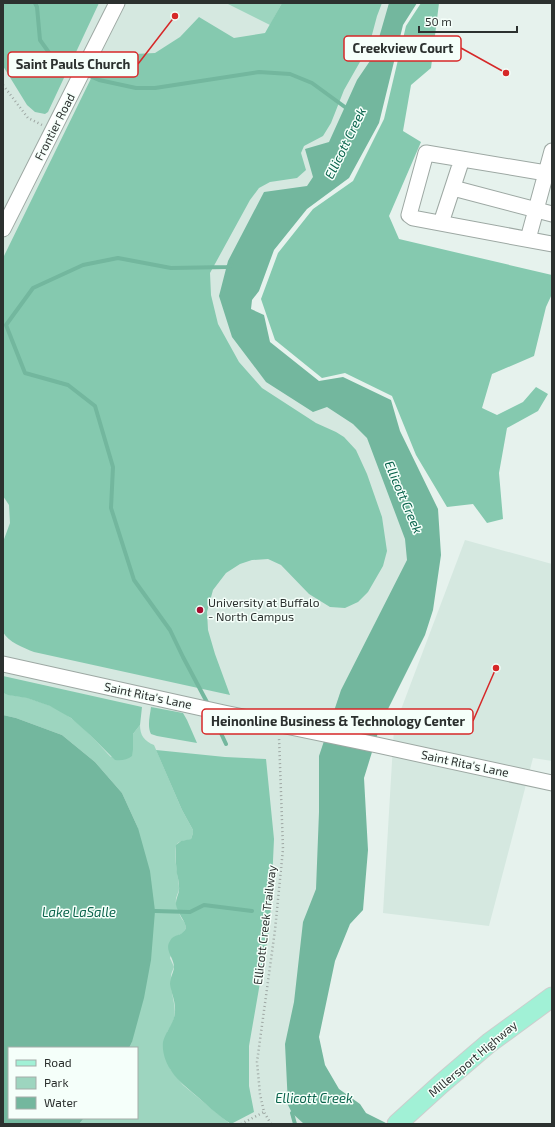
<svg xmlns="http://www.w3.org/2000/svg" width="555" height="1127" font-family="'Exo 2',sans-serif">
<rect width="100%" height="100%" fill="#e6f2ed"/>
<!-- built -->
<path fill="#d5e8e0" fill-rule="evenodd" d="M3 3H399L359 117 226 301 262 359 377 432 424 545 369 674 304 1060 328 1124H3ZM9 1048H137V1118H9Z
M465 540 552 564V761L533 758 489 926 383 913 394 728Z"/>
<!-- green -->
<path fill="#9dd5bf" d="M226 3H282L270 25Z
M3 693C11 696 19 696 28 698 34 700 42 703 48 705 74 715 93 738 111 757L133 740V734L140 725C140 735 144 741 154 745L182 810 193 830V833L191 839C186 841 180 840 177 844 172 853 179 877 179 888 179 893 175 897 176 903 177 906 178 911 180 915 182 921 185 920 186 928L183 933 179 935 170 958 174 967C173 970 171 973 171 976 169 998 183 1012 167 1032L170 1069 183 1085 230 1124H79L84 1118H137V1048H129L132 1042 138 828 122 793 95 762 62 735 16 718 3 715Z"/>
<!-- forest -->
<path fill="#85c9af" d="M3 3H99L48 112 45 114 35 112 27 105 3 66Z
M282 3H382L377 16 369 46 344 90 331 123 323 136 304 146 301 153 306 170 297 178 270 182 259 188 250 200 210 273 211 295 218 324 239 362 262 388 316 423 336 432 344 437 356 450 367 474 382 517 387 551 383 566 368 592 358 602 345 608 330 607 309 594 281 565 268 559 252 560 240 564 226 573 213 590 207 612 208 630 215 654 230 695 34 652C24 648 8 642 3 632V542L10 523 9 505 3 496V258L104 52 114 55 155 53 180 37 199 17 234 38 265 33Z
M421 3H439L431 68 411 85 403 131 421 142 389 216 399 239 552 275V294L546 307 534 356 492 374 482 408 497 415 523 402 536 387 548 394 538 411 507 428 499 473 503 519 487 523 473 504 447 507 416 455 392 396 345 373 322 378 275 340 261 299 278 253 313 209 353 181 384 119 406 26Z
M3 676 142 707 140 725 133 734V749L132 756C127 760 121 761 115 760L90 735 71 718 50 706 27 698 8 695 3 693Z
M151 707 183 713 187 720 197 743 157 736 151 734C147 726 150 716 151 707Z
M156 750 225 757 266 759 274 839 270 925 249 1046V1086L254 1112 231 1124C217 1115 205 1103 193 1093 185 1086 175 1078 170 1069 165 1061 162 1051 163 1042 166 1030 176 1022 175 1008 175 1000 171 992 170 984 170 977 174 972 174 967 174 958 164 950 170 941 174 933 181 938 186 928 185 920 178 914 176 905 175 899 180 893 179 887 179 882 178 878 177 874 176 864 175 855 176 845L181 841 191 839 193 833V830L182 810Z"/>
<!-- water -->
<path fill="#73b79e" d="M389 3H417L403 25 379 123 349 178 307 209 274 250 259 291 252 300 251 309 264 315 270 342 319 381 343 377 391 400 400 431 438 509 441 555 433 610 425 635 381 723 364 778 368 850 363 910 350 924 335 961 319 1037 325 1065 339 1089 360 1104 366 1113 388 1124H304L292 1113 288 1105 285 1044 294 1002 303 922 316 889 319 812V756L341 690 407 560 405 539 367 438 353 424 327 407 313 412 266 382 232 337 219 296 228 261 264 192 307 186 313 177 305 149 329 142 357 80 374 55Z
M3 715 16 718 62 735 95 762 122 793 138 828 150 871 155 911 151 960 144 998 132 1042 129 1048H9V1118H84L79 1124H3Z"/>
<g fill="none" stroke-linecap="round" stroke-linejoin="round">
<!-- stream -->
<path stroke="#73b79e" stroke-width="4" d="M35 3 37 7 40 40 55 61 99 80 136 88H155L259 72 290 74 312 83 349 110
M209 706 183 657 170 630 134 580 111 508 113 467 95 406 68 385 25 373 6 325 33 288 83 265 118 258 171 268 227 267 232 265
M212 714 226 744
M155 911 190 912 204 905 252 911
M292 1113 295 1124"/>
<!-- minor casing -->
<g stroke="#9da8a3" stroke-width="17">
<path id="minor" d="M552 174 426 153 409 215 413 218 552 244
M453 188 552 214
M441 223 462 159
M3 229 117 3
M528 239 552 151
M3 664 224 713 377 745 552 783"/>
</g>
<!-- major casing -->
<g stroke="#cccecd" stroke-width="21">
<path id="major" d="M397 1124 441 1084 489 1043 552 997"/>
</g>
<!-- path -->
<path stroke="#9ea7a3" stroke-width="2.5" stroke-dasharray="1 3" stroke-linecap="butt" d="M3 85 28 118 42 125
M241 1124 264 1112
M271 1124 264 1112 260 1094 257 1062 275 930 283 849 279 737"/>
<!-- minor -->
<use href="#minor" stroke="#fff" stroke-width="15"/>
<!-- major -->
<use href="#major" stroke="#a1f1d6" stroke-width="19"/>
</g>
<!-- markers -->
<circle fill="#a60c2f" stroke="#f5fffa" stroke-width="1.5" cx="200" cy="610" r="4"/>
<g text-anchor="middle" stroke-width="3" stroke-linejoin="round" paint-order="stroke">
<!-- street labels -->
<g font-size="12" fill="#2c312f" stroke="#f5fffa">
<text transform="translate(55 127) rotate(-63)" y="4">Frontier Road</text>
<text transform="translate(148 696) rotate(12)" y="4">Saint Rita's Lane</text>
<text transform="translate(465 764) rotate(12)" y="4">Saint Rita's Lane</text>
<text transform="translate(265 925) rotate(-83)" y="4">Ellicott Creek Trailway</text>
<text transform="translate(473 1059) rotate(-40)" y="4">Millersport Highway</text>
</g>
<!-- poi labels -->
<g font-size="12" fill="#2c312f" stroke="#f5fffa" text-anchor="start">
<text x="208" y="607">University at Buffalo<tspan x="208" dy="14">- North Campus</tspan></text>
</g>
<!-- water labels -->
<g font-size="13" font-style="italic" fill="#0a644c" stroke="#f5fffa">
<text transform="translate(345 143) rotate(-64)" y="5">Ellicott Creek</text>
<text transform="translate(404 497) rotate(67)" y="5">Ellicott Creek</text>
<text x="79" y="917">Lake LaSalle</text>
<text x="314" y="1103">Ellicott Creek</text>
</g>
</g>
<!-- callouts -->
<path fill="none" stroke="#d62828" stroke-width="1.5" d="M506 73L461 48M175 16L138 64M496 668L473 721"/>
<g fill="#d62828" stroke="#f5fffa" stroke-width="1.5">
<circle cx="506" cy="73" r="4"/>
<circle cx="175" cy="16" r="4"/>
<circle cx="496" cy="668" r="4"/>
</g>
<g fill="#f5fffa" stroke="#d62828" stroke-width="1.5">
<rect x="344" y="36" width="117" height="25" rx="4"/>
<rect x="8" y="52" width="130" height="25" rx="4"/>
<rect x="202" y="709" width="271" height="25" rx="4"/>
</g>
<g font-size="13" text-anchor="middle" font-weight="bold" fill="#2c312f">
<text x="403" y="53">Creekview Court</text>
<text x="73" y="69">Saint Pauls Church</text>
<text x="338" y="726">Heinonline Business &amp; Technology Center</text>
</g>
<!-- border -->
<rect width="555" height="1127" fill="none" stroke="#2c312f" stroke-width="8"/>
<!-- legend -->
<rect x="8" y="1047" width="130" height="72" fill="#f5fffa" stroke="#a5ada9"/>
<rect x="16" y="1060" width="20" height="6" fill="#a1f1d6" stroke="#a5ada9"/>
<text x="44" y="1067" font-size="12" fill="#2c312f">Road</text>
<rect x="16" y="1077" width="20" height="12" fill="#9dd5bf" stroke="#a5ada9"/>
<text x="44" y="1087" font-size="12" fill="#2c312f">Park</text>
<rect x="16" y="1097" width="20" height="12" fill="#73b79e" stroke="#a5ada9"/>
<text x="44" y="1107" font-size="12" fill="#2c312f">Water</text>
<!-- scale -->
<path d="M419 26v6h98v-6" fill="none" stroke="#2c312f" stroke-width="2"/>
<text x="425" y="26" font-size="12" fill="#2c312f" stroke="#f5fffa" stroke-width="3" paint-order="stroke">50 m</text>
</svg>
